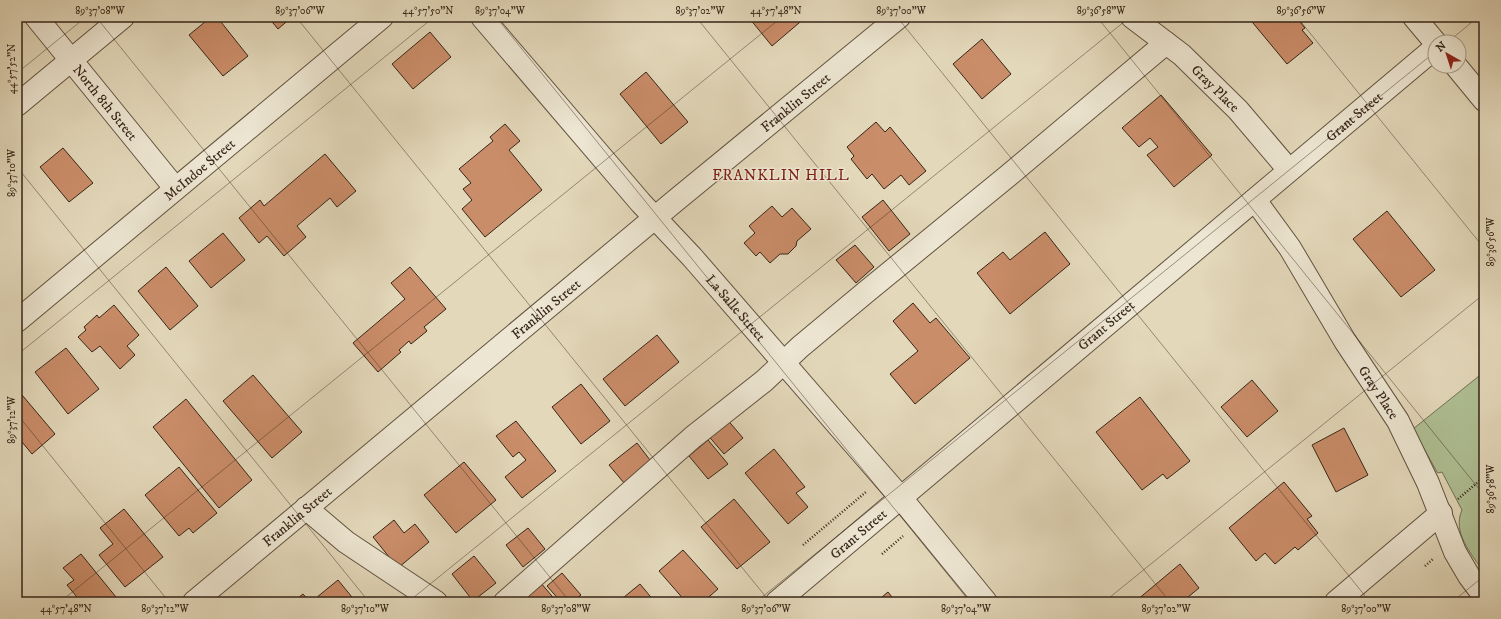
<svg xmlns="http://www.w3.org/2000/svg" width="1501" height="619" font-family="'IM FELL DW Pica',serif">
<rect width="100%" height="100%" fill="#e3d8ba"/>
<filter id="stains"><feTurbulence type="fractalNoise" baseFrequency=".005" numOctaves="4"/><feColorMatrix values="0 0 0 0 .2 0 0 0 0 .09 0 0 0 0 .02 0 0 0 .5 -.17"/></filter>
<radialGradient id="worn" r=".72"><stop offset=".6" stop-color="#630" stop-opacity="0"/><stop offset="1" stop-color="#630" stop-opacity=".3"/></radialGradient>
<!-- green -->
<path fill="#afc094" stroke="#727256" d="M1484 372V572C1471 554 1452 532 1462 510L1442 472 1438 473 1437 472 1413 429Z"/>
<!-- building -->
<path fill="#ca8d69" stroke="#362518" d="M211 17H217L248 56 223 76 189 35Z
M268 17H292L278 29Z
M753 17H806L772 46 750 19Z
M1248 17H1296L1305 28 1302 30 1313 43 1287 64Z
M430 32 451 57 413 89 392 64Z
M982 39 1011 74 982 99 953 64Z
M646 72 688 122 661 144 620 94Z
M1161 95 1212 155 1174 187 1147 155 1158 147 1150 138 1139 147 1122 128Z
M876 122 885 132 890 127 926 171 909 185 901 175 884 189 872 174 867 179 851 159 854 156 847 147Z
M505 124 520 141 509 150 542 190 485 237 462 209 472 200 463 189 471 183 459 169 493 141 490 137Z
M63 148 93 183 69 202 40 167Z
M325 154 356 191 337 207 330 198 297 226 306 237 284 256 267 236 259 243 239 218 260 200 264 206Z
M883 200 910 234 889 251 862 217Z
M772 206 782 217 792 208 811 229 797 241 796 246 788 254H780L770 263 760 252 756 256 744 243 755 233 749 226Z
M1387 211 1435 270 1401 297 1353 239Z
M1045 232 1070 264 1010 314 977 273 1003 252 1010 260Z
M223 233 245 260 211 288 189 261Z
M855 245 874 267 856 283 836 260Z
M166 267 198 306 170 330 138 291Z
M410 267 446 309 424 327 427 331 411 344 409 341 399 350 401 352 378 372 353 343 405 299 391 283Z
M913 303 930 323 936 318 970 358 915 404 890 374 918 351 893 321Z
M114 305 139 335 127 346 135 355 120 369 100 346 92 352 78 337 86 330 84 327 97 315 99 318Z
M657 335 679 362 625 406 603 379Z
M66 348 99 389 68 414 35 372Z
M253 375 302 432 272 458 223 401Z
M1252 380 1278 411 1247 437 1221 407Z
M581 384 610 421 581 444 552 407Z
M17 389 55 434 32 454 17 436Z
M1140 397 1190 461 1167 479 1163 474 1142 490 1096 432Z
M186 399 252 480 219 508 153 427Z
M725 417 743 438 724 454 706 433Z
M516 421 556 471 522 498 505 477 526 460 519 452 513 457 496 436Z
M1344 428 1368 475 1336 492 1312 445Z
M708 440 728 464 708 479 689 456Z
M637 443 650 460 624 483 609 465Z
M774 449 805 487 796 493 808 507 788 524 745 473Z
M464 462 496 500 456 533 424 495Z
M179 467 217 513 193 533 189 528 179 536 145 495Z
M1284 482 1312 516 1307 519 1318 533 1298 550 1295 547 1275 564 1265 553 1256 561 1229 528Z
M734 499 770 542 737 569 701 527Z
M124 509 163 557 125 587 99 555 113 544 100 528Z
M394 520 404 533 415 524 429 542 398 568 373 537Z
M528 528 545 549 523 567 506 545Z
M683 550 718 589 703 602H686L659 571Z
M81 554 120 602H81L67 585 74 580 63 568Z
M474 556 496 583 473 601 452 574Z
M1180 564 1199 588 1182 602H1139L1137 600Z
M562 573 581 595 572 602H561L547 586Z
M338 580 356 602H311Z
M540 582 557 602H516Z
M640 584 655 602H618Z
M888 592 896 602H876Z
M303 594 310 602H293Z"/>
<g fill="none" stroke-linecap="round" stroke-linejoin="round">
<!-- minor casing -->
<g stroke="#615240" stroke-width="24">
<g id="minor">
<path id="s1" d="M36 17 175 188"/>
<path id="s2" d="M482 17 641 203 692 257 901 498 986 602"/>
<path id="s3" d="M1132 17 1182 55 1238 110 1289 170"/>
<path d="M1414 17 1435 42"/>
<path d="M1456 66 1484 100"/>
<path d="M17 105 123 17"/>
<path id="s4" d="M1255 200 1290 248 1345 341 1398 421 1428 483 1455 552 1469 576 1484 596"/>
<path id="s5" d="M17 321 382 17"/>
<path d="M306 508 346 542 436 602"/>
<path id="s6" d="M194 602 675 201 899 17"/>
<path d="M505 602 693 437 764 381 800 347 866 292 1009 175 1166 43"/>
<path id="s7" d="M777 602 1435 48"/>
<path d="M1336 602 1441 513"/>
</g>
</g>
<!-- path -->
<path stroke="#362518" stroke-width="2.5" stroke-dasharray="1 2" stroke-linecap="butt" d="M1458 499 1484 477
M803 545 866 492
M882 554 903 536
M1425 566 1434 558"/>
<!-- minor -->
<use href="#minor" stroke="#ede6d2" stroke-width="22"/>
</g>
<!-- ticks -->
<path fill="none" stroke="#362518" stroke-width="1" stroke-opacity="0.45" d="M96 17 570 602M296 17 770 602M496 17 970 602M696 17 1170 602M897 17 1370 602M1097 17 1484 495M1297 17 1484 248M1448 42 1478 17M17 73 86 17M17 167 369 602M17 355 434 17M17 414 169 602M60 602 782 17M408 602 1130 17M756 602 1435 52M1104 602 1484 294M1452 602 1484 576"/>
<g text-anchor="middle" stroke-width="3" stroke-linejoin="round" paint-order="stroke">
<!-- street labels -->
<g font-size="14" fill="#362518" stroke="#ede6d2">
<text dy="5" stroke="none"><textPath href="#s3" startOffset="110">Gray Place</textPath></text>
<text dy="5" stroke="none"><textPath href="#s6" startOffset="782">Franklin Street</textPath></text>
<text dy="5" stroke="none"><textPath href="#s1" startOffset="110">North 8th Street</textPath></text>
<text dy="5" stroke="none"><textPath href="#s7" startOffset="754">Grant Street</textPath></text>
<text dy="5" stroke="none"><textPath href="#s5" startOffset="237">McIndoe Street</textPath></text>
<text dy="5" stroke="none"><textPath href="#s2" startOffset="386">La Salle Street</textPath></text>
<text dy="5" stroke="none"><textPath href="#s6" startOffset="458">Franklin Street</textPath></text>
<text dy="5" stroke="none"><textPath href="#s7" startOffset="430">Grant Street</textPath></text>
<text dy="5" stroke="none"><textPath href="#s4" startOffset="229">Gray Place</textPath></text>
<text dy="5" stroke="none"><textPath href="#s6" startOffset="134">Franklin Street</textPath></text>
<text dy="5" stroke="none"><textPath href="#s7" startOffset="106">Grant Street</textPath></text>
</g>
<!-- neighbourhood labels -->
<g font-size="15" letter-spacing="1" fill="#7a1f14" stroke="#ede6d2">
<text x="781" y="180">FRANKLIN HILL</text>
</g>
</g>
<!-- margin -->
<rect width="1501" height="619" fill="none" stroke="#e3d8ba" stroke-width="44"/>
<!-- north arrow -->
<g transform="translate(1447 54) rotate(321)"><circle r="19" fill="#ede6d2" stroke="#a49988"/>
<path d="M0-3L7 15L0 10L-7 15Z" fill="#8f2418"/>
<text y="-6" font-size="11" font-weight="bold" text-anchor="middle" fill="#362518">N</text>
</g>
<rect x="22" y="22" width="1457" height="575" fill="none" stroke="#362518" stroke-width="1.5"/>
<g font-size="10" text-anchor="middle" fill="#362518">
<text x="100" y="14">89°37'08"W</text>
<text x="300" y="14">89°37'06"W</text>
<text x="428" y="14">44°57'50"N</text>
<text x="500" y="14">89°37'04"W</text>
<text x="700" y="14">89°37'02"W</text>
<text x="776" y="14">44°57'48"N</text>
<text x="901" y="14">89°37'00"W</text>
<text x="1101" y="14">89°36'58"W</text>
<text x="1301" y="14">89°36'56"W</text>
<text transform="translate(11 69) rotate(-90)" y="4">44°57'52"N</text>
<text transform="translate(11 173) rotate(-90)" y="4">89°37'10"W</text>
<text transform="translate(1490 242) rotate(-90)" y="4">89°36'56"W</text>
<text transform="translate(11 420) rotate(-90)" y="4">89°37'12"W</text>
<text transform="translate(1490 489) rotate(-90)" y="4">89°36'58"W</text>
<text x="66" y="612">44°57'48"N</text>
<text x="165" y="612">89°37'12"W</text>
<text x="365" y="612">89°37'10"W</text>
<text x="566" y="612">89°37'08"W</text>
<text x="766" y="612">89°37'06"W</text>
<text x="966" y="612">89°37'04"W</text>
<text x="1166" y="612">89°37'02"W</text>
<text x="1366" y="612">89°37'00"W</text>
</g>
<rect width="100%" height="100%" filter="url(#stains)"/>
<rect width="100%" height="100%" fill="url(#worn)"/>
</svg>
